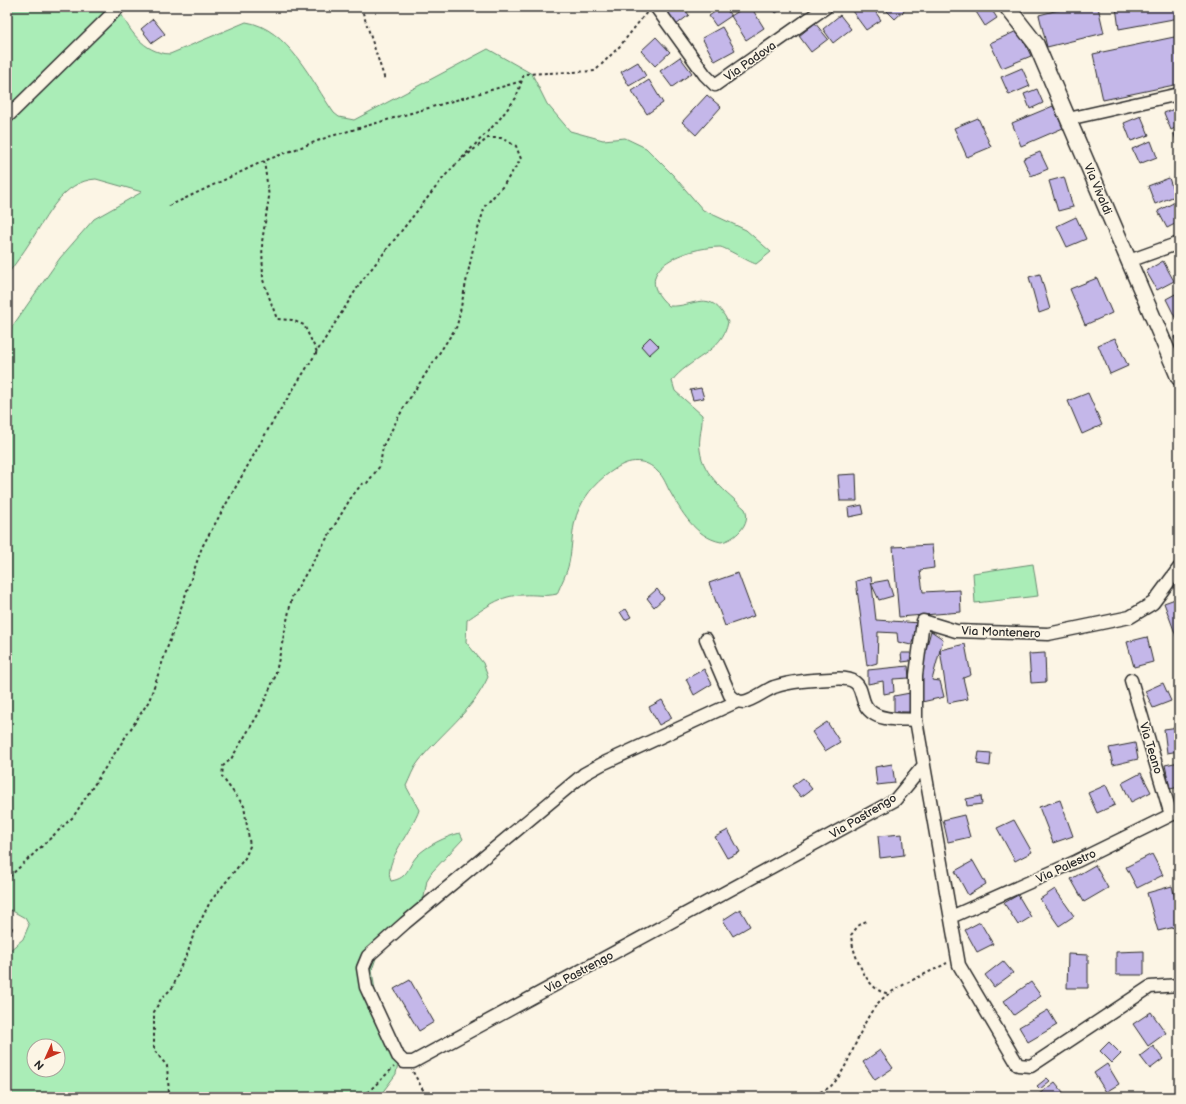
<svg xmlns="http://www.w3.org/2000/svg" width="1186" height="1104" font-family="'Balsamiq Sans',sans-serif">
<rect width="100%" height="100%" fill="#fcf5e5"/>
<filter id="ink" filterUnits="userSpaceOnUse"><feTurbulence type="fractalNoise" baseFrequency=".025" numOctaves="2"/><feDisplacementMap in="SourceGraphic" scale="8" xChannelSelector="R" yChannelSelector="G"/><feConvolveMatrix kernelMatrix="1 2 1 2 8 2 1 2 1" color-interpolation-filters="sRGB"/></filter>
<g filter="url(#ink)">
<!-- green -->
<path fill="#aaedb7" stroke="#6a8c71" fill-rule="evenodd" d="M7 7H118C128 29 143 53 170 54L246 22C288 28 312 82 334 113L339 117 354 120 488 49 532 74 547 104 570 131 603 140 625 138 646 148 673 175 703 210 746 230 771 252 756 264C749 262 724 247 720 247 688 247 626 269 669 306 694 308 710 286 728 322 723 352 688 359 672 381L675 391 702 415C703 427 698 438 700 450 703 476 727 492 745 509 752 523 735 540 721 542 695 537 681 511 669 490 666 484 663 476 658 472 646 458 629 459 615 469 599 479 587 492 579 509 571 526 573 545 569 563 567 573 561 584 557 594 545 597 535 594 523 595 500 595 485 608 467 620L466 642 483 663 488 677C473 711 441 733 419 761 413 768 410 778 406 786L419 810C414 828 382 863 391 881 409 878 407 867 417 856 426 846 447 836 460 833L463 839 432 872 427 880 423 903 377 955 372 970 375 991 381 1015 398 1063 396 1074 379 1097H7V957L9 951 23 939 29 925 25 918 7 908V334L60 258 94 219 142 192 96 179C62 181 47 217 30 242 23 253 15 264 7 275ZM34 1046H58V1070H34Z
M1033 564 1038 596 975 603 973 573Z"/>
<!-- building -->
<path fill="#c4b7e9" stroke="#2b2b2b" d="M664 7H683L689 15 676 25 663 8Z
M722 7H725L731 16 716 26 709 16Z
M745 7H751L764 28 746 40 731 16Z
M772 7H785L776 13Z
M858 7H872L881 20 866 30 852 11Z
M883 7H908L895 19Z
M973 7H990L997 18 985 26Z
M1070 7H1098L1104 33 1047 47 1039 15Z
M1116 7H1179V18L1119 29Z
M840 15 851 29 833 43 823 29Z
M153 19 165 34 152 43 141 29Z
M815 23 828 39 811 52 799 36Z
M722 27 735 50 715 61 702 38Z
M1019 30 1031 56 1002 68 990 43Z
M1179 36V84L1103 100 1093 54Z
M656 37 670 52 655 66 641 51Z
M680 57 692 73 672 87 660 71Z
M638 62 646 76 629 86 621 72Z
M1022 68 1030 86 1009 95 1001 77Z
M649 80 663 103 647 114 632 91Z
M1037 89 1043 103 1030 109 1024 94Z
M707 95 721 107 696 135 682 122Z
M1053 106 1063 128 1021 146 1012 123Z
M1179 107V126L1171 130 1164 113Z
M1141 116 1149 135 1131 141 1124 123Z
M978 118 991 147 967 157 954 128Z
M1179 132V149L1174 134Z
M1151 141 1157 157 1139 164 1132 149Z
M1040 152 1048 169 1031 176 1023 159Z
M1064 177 1073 207 1058 211 1049 181Z
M1169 178 1175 196 1155 204 1148 186Z
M1177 201 1179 222 1167 228 1158 211Z
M1076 217 1086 239 1067 247 1057 226Z
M1163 261 1174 281 1157 290 1146 271Z
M1040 274 1050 309 1039 313 1029 277Z
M1097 278 1112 313 1085 325 1070 289Z
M1179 292V325L1166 299Z
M1179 335V348L1174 337Z
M650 337 659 346 649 355 641 346Z
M1115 338 1128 366 1110 374 1098 345Z
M701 388 704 398 693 400 690 390Z
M1088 393 1102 425 1082 434 1068 401Z
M856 474 857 501H840L838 475Z
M862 505 864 514 849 517 848 508Z
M932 545 934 568 920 570 923 592 960 590 961 612 899 617 893 547Z
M738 573 754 616 725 626 709 583Z
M871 577 876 620 920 623 911 645 898 642 897 633 878 632 877 663 867 666 856 581Z
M888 580 893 596 879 600 871 583Z
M657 589 664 598 654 607 647 598Z
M1178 598 1179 600V644L1164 603Z
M626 609 631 617 625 620 620 612Z
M931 631 943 639 932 680 940 681 944 697 922 702 918 677Z
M1147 637 1153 662 1134 667 1127 642Z
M965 644 971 675 963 678 968 699 948 703 940 650Z
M901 653H911L910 661 902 662Z
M1045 653 1046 682 1031 683 1029 654Z
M908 666 909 678 893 679 894 692 884 694 883 681 868 684V670Z
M704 669 712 684 694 695 686 679Z
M1163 683 1171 701 1153 708 1145 691Z
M910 693 911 712H894V696Z
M662 700 672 718 659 725 649 707Z
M827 722 840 742 825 751 812 732Z
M1179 727V751L1167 753 1164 729Z
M1135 743 1138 759 1113 765 1109 748Z
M979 752 991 753 990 766 977 764Z
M1179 762V787L1170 789 1165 765Z
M892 764 895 783 877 785 875 767Z
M1141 773 1151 792 1131 802 1122 783Z
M803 778 812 789 801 797 792 786Z
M1106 785 1115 805 1097 813 1088 793Z
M981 796 982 804 967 806 966 799Z
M1060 800 1073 836 1053 843 1039 807Z
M964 815 970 837 948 842 943 820Z
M1014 820 1032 852 1015 861 997 828Z
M728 830 740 852 727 858 715 837Z
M902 834 904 855 880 858 878 836Z
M1152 854 1163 875 1137 888 1126 867Z
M973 861 986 884 968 895 955 871Z
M1095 865 1108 888 1084 902 1071 879Z
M1172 886 1179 913V926L1158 931 1147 893Z
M1055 889 1074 916 1059 926 1040 899Z
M1018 895 1031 917 1018 925 1004 903Z
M740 909 750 926 733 936 723 920Z
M980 922 993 944 977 952 965 930Z
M1144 951V975H1116V952Z
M1068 954 1088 955V988H1067Z
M1003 961 1013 973 994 987 985 975Z
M410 980 434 1022 419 1031 394 989Z
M1031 982 1041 996 1014 1015 1004 1001Z
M1048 1010 1057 1025 1028 1042 1019 1027Z
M1151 1012 1166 1033 1148 1046 1133 1024Z
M1109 1042 1121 1054 1112 1063 1100 1051Z
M1153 1046 1163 1059 1150 1069 1140 1056Z
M880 1050 893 1068 875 1080 863 1062Z
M1107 1064 1119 1084 1106 1092 1094 1073Z
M1047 1078 1050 1081 1040 1089 1037 1086Z
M1055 1082 1067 1097H1041L1039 1094Z"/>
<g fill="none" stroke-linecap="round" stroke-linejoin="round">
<!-- minor casing -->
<g stroke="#2b2b2b" stroke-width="15">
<path id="minor" d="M656 7 705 75 715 85 826 7
M7 117 119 7
M1068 119 1179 94
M1129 261 1179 243
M1179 568 1153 603 1130 617 1048 634 956 631 923 621 916 675V720L959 965 1018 1065 1031 1066 1150 987 1179 985
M706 639 730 695C734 699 738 702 743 702 754 700 764 691 774 687 792 681 812 680 831 679 874 675 852 701 874 714 886 721 903 719 916 720
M1131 680 1171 815
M738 701 602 764 584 774 405 923 368 956 363 968 366 987 398 1056 404 1062H413L895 800 924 765
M951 917 1077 861 1179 811"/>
</g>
<!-- tertiary casing -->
<g stroke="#2b2b2b" stroke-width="18">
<path id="tertiary" d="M1007 7 1036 44 1179 378"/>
</g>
<!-- path -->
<path stroke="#2b2b2b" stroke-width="2" stroke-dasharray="3 3" stroke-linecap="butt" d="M361 7 385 80
M462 158 498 121 516 98 524 74 595 71 620 46 647 12
M264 161 269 197 262 242 263 280 277 319 292 320 304 325 317 352
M169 206 264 161 328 137 522 81
M7 882 8 878 73 817 149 701 202 547 270 426 361 282 444 177 456 164
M866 921 858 926 851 935C852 951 864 981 878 990 881 992 886 993 890 994
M7 924 12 928 7 945
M413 1072 427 1097
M172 1097 169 1093 167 1066 154 1050V1012L161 999 173 987 182 963 186 958 193 936 210 902 245 858 250 846 244 806 222 777 223 766 231 759 259 713 275 677 292 597 352 496 362 484 367 483 380 466 383 446 404 407 457 326 475 239 485 206 503 186 521 159 516 146 501 138H488L456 164
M363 1097 394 1067
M809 1097C815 1094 825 1091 831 1086 852 1066 859 1022 880 1001 897 985 927 974 947 963"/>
<!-- minor -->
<use href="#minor" stroke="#fcf5e5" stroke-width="12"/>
<!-- tertiary -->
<use href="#tertiary" stroke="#fcf5e5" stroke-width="15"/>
</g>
</g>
<g text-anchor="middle" stroke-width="3" stroke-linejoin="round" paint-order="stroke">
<!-- street labels -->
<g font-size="12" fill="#2b2b2b" stroke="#fcf5e5">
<text transform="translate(750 61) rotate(-35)" y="4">Via Padova</text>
<text transform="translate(1098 189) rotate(67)" y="4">Via Vivaldi</text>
<text transform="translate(1001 632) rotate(2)" y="4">Via Montenero</text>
<text transform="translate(1151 748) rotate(73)" y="4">Via Teano</text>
<text transform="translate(863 816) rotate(-31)" y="4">Via Pastrengo</text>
<text transform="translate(1066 866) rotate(-25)" y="4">Via Palestro</text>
<text transform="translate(579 972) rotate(-28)" y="4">Via Pastrengo</text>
</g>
</g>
<!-- margin -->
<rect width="1186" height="1104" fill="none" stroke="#fcf5e5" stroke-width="24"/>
<rect x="12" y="12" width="1162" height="1080" fill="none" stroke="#2b2b2b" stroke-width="1.5" filter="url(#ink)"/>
<!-- north arrow -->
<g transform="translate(46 1058) rotate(225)"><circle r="19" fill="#fcf5e5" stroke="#a8a49b"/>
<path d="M0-3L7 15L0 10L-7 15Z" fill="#c8321e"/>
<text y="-6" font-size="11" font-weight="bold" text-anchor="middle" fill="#2b2b2b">N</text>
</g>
</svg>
